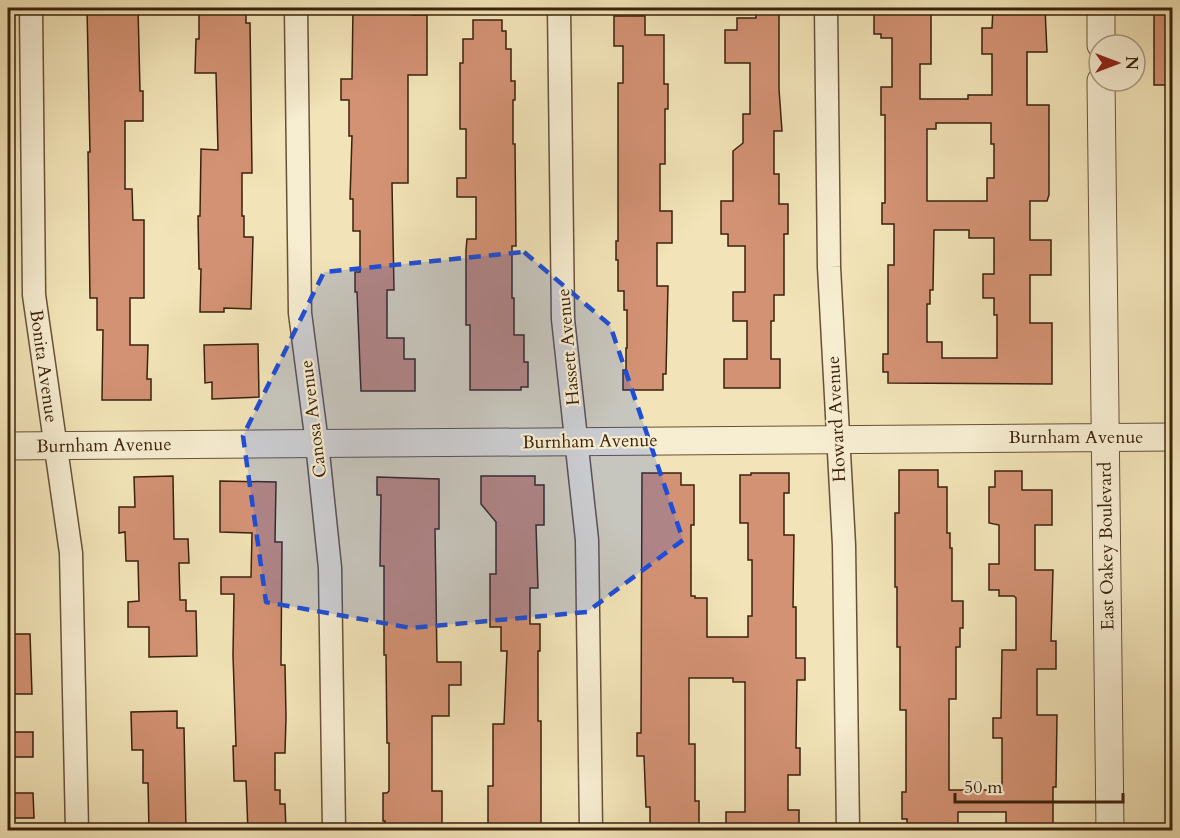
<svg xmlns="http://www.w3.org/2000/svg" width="1180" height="838" font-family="Cardo,serif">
<rect width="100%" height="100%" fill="#f2e4b8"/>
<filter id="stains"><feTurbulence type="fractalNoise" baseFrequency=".00333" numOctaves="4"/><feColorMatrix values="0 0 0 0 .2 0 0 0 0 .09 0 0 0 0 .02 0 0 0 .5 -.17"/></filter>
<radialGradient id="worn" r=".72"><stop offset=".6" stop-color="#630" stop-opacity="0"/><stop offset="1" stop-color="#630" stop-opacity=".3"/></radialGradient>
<!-- building -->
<path fill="#d39274" stroke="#3a220c" stroke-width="1.5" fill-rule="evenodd" d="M87 8H138L140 91H143V121H125V189H132L133 220H144V298H130V345H148L147 379H151V400H102L103 330H97V298H90L88 152H90Z
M199 8H246V23H250L252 173H242V216H244V237H253L251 309 224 308V312H200L201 269H199L198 216H200L201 149 218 150 216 73H195L196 39H199Z
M353 8H412V15H427V75H408V183H392L394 290H387V338H404V359H415V391H361L357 292H355V272H360V231H353V199H350L352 136H349V100H341V79H352Z
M993 8H1045L1047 52H1027V105H1049V195L1047 201H1030V240H1051V275H1030V323H1052V384L888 383V372H883V354H888V265H894V224H882V203H885V115H881V87H892V38H881V34H874V11H931V64H920V99H968V95H992V54H982V28H992ZM936 123H991V144H994V178H987V201H927V129H936ZM934 230H969V238H994V274H983V298H994V315H997V358H942V342H927V304H930V290H933Z
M1154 8H1173V85H1154Z
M756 14H779V89L782 131H774V174H779V204H788V234H784V295H774V321H771V359H780V388H724V359H747V321H733V292H745V246H728V234H721V201H733V151L743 143V114H750V63H725V30H737V18H756Z
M614 16H645V35H664V84H668V109H665V164H660V211H672V243H657V286H668L666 374H663V390H623V370H626V348H627V310H624V291H618V260H616V241H618V83H623V46H614Z
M473 20H502V31H506V49H511V81H515V100H513V144H515L516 246H512V298H514V335H524V362H528V387H521V390H470V325H466V250L467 239H476V197H457V178H466V129H460V63H463V39H473Z
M258 344 259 397 212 399V382L205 383 204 345Z
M899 470H938V487H947V533H950V548H952V601H963V628H960V647H956V699H949V790H1002V738H993V718H1001L1002 650H1016V598L1014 596H999V590H989V564H999V525L989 523V487H995V471H1022V490H1052V525H1035V570H1053L1051 641H1056V669H1037V715H1057L1056 787H1053V831H1006V812H958V824H938V831H907V819H902V792H906V710H900V647H897V587H895V513H899Z
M642 473H681V485H694V525H691V596H695V598H707V637H748V616H752V560H748V523H740V475H751V473H789V493H784V535H794L793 607H796V658H805V680H797L796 748H800V775H788V810H799V831H726V812H745V682H733V678H689V744H695V801H699V825H685V831H650V807H646L644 756H637V733H641Z
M173 476 174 539H188L189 563H179L180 600H186V611H196L197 656 149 657V627H128V602L139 601 138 561H126L125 532 119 533V507H135L134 477Z
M481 476H535V485H544V525H536L538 588H530V624H540V651H538V721H541V831L488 829V786H493V724H504L507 651H501V627H490V574H496V522L481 504Z
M377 477 439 479V529H435L437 662H461V685H449V716H432V791H442V831H385V821H383V793H387L389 791V743H387L386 655H384V566H380L381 495H377Z
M220 481 276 482 275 542H282L281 665H285L286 717 285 753H275V790H280V804H285L286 831H248L246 781H234L233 746H236L233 655 234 594H221V577H251L252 533 220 532Z
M8 634H30L32 694H8Z
M177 711V728H184L186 831H149L148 783H143V750H132L131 712Z
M8 732H33V757H8Z
M8 793H33L34 818H8Z"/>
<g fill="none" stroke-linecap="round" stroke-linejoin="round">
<!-- minor casing -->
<g stroke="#685237" stroke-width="25">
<path id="minor" d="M31 8 34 295 71 553 77 830
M296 8 300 313 317 443 330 568 334 830
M559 8 563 319 587 540 591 830
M826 8 829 267 844 545 848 830"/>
</g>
<!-- tertiary casing -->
<g stroke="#685237" stroke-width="29">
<path id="tertiary" d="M1101 8V45
M1101 81 1110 830
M8 446 1172 437"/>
</g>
<!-- minor -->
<use href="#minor" stroke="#f7edd1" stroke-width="22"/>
<!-- tertiary -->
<use href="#tertiary" stroke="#f7edd1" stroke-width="27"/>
</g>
<!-- marked area -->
<path fill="#1d4ed8" fill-opacity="0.2" stroke="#1d4ed8" stroke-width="4.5" stroke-dasharray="12 8" stroke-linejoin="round" d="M524 252 610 325 683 540 587 612 411 628 266 602 243 436 324 272Z"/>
<g text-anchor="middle" stroke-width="4.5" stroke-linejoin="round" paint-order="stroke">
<!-- street labels -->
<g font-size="18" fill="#3a220c" stroke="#f7edd1">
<text transform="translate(568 347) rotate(-95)" y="6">Hassett Avenue</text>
<text transform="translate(44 366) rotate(82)" y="6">Bonita Avenue</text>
<text transform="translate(313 419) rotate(-97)" y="6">Canosa Avenue</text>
<text transform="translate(836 419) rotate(-93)" y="6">Howard Avenue</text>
<text x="1076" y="443">Burnham Avenue</text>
<text transform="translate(590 441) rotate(-1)" y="6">Burnham Avenue</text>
<text transform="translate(104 445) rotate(-1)" y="6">Burnham Avenue</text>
<text transform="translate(1106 546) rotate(-91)" y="6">East Oakey Boulevard</text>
</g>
</g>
<!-- margin -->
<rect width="1180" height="838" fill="none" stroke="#f2e4b8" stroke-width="30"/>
<rect x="9" y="9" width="1162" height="820" fill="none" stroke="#3a220c" stroke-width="3"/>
<rect x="15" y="15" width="1150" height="808" fill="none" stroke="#3a220c" stroke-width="1.5"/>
<!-- north arrow -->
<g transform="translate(1117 63) rotate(90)"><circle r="28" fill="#f7edd1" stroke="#ab9c82" stroke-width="1.5"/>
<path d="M0-4.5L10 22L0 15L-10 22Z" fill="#8f2418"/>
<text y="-9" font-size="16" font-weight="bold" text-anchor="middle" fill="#3a220c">N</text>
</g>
<!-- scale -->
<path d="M955 793v9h168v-9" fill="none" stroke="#3a220c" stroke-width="3"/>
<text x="964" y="793" font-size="18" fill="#3a220c" stroke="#f7edd1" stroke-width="4.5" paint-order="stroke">50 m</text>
<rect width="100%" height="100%" filter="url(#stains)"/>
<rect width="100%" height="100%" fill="url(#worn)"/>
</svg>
